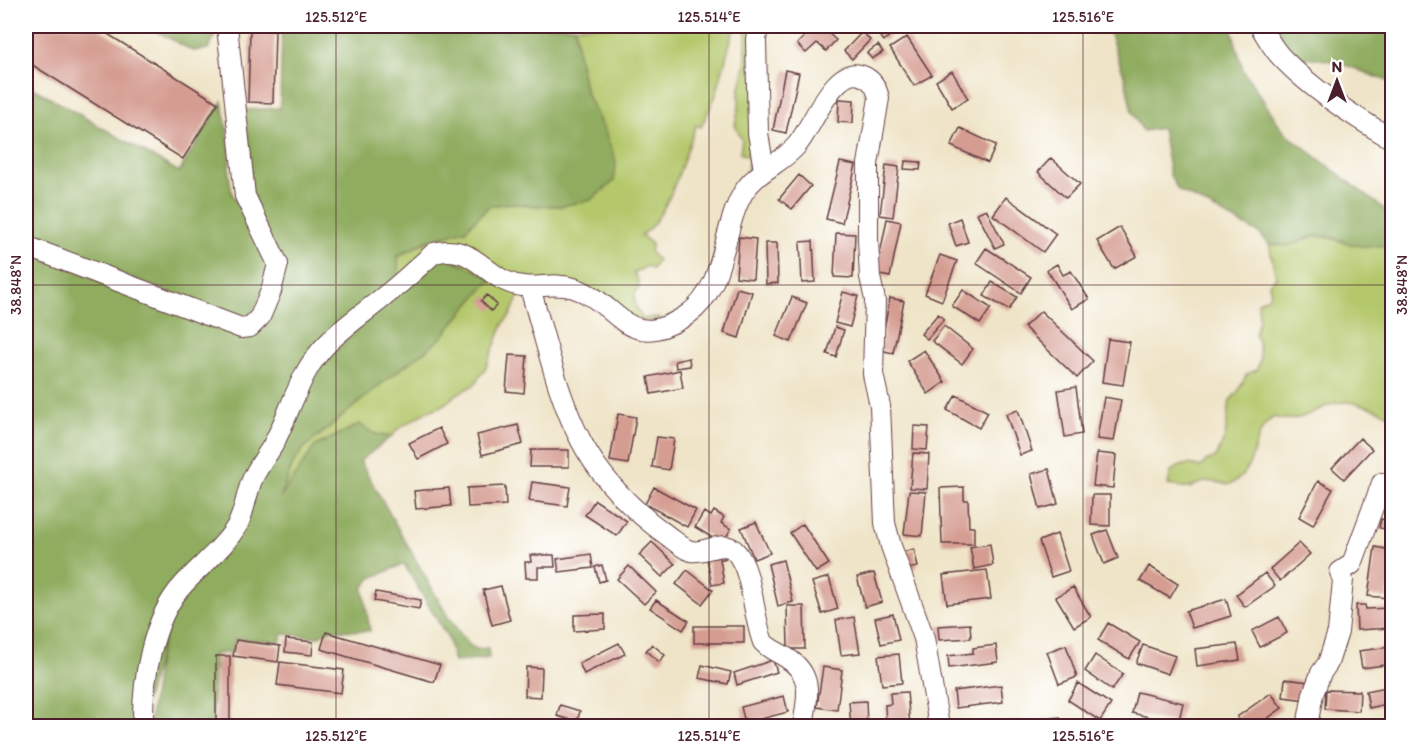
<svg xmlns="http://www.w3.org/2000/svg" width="1418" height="752" font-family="Itim,sans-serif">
<rect width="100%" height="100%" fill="#fff"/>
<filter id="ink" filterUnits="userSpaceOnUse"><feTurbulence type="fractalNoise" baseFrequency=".0167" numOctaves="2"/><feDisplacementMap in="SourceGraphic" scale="12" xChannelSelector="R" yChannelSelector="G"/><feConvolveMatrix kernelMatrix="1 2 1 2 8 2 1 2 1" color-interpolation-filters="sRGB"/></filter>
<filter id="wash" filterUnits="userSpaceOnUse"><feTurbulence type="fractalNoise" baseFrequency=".008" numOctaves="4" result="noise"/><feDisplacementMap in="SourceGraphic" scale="24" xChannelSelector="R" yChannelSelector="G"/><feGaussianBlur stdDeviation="1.35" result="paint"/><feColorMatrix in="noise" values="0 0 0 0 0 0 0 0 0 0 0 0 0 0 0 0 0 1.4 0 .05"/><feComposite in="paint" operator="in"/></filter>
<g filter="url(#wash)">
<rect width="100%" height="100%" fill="#efe4c7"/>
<!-- green -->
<path fill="#b4c76a" stroke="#7f734a" stroke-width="1.5" d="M575 26H738L733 32 716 95 701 127 696 125C684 156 669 218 641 235L652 244C648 252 651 254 658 260L652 269 647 266 634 273 638 280 639 288C630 296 636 310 643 319L653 317 664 320 640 322 601 297 521 283 399 280 398 257 427 241 465 230 489 206 511 203 536 206H561L591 200 614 181 605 132 586 93 578 54Z
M746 26H754L757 166 746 179 749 157 740 153 742 140 735 125 739 106V91L746 62Z
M1315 236C1329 236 1339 242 1353 244 1366 247 1379 246 1392 245V416C1381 411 1359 402 1347 402 1321 401 1304 427 1274 417 1253 429 1257 461 1241 477 1237 481 1232 483 1228 485 1212 481 1205 479 1190 488L1168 485 1171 471C1183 464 1188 462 1201 467L1206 461 1216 457 1225 437 1230 400 1237 393 1247 374 1257 370 1260 359 1258 342 1255 334 1259 319 1258 302 1268 297 1271 292 1269 284 1276 277 1269 244 1287 246Z
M492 278 520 293 510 316 504 322 486 367 474 385 457 394 442 406 426 412 399 428 392 436C378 437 371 433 360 424L344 433 279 501 294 461 304 448 381 384 438 341Z"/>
<!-- forest -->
<path fill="#8fac5e" stroke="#6c6644" stroke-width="1.5" d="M147 26H213L214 38 208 49 193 51Z
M282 26H575L578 54 586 93 605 132 616 161 614 181 591 200 561 206H536L511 203 489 206 465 230 427 241 398 256 399 280 340 326 233 517 182 579 138 726H26V251L241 334 276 293 251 194 244 110 280 108Z
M1107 26H1231L1243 70 1284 132 1392 215V245L1366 247 1350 244 1328 236H1315L1287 246 1269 244 1259 233 1178 190 1170 175 1162 128 1143 131 1132 112 1125 78Z
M1265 26H1392V82C1374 78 1360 69 1342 64 1323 58 1305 57 1285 56Z
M26 84 179 172 222 101 230 147 229 174 232 194 267 253 269 267 267 280 253 313 243 320 26 239Z
M443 255 492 278 438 341 381 384 304 448 294 461 280 498 315 446 360 424C371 433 378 437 392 436L360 461 448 617 469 645 476 649 488 648 489 658 454 662 448 638 404 564 371 578 363 588 370 631 328 630 318 637 283 634 280 642 235 639 232 652 214 654 213 726H149L163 625 252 494 322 360Z"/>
<g id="blocks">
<!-- building -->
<path fill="#d59d92" d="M27 26H95L218 103 183 159 26 61V28Z
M785 26H796L789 31Z
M815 26H833L827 32 836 40 826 51 817 43 806 53 797 44Z
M879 26H887L893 32 884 41 874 30Z
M250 30H275L273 103 248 102Z
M862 32 870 40 852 59 844 51Z
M907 37 932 75 914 86 890 48Z
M878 45 883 52 872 59 867 53Z
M785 70 799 73 786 133 773 130Z
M952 71 968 99 952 108 936 81Z
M839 99 854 100 853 123 838 122Z
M960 128 996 145 988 163 951 146Z
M1051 158 1080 184 1066 198 1038 172Z
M905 161 921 162 920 170 904 169Z
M840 162 856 165 842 223 826 219Z
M886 165 899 167 893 217 880 215Z
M799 175 811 186 792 209 779 199Z
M1006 197 1056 234 1043 252 993 215Z
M986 209 1004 244 995 248 977 213Z
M960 218 968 242 956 246 948 223Z
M887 219 901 222 890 277 876 274Z
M1120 227 1137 256 1114 269 1097 241Z
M836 233 855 234 853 278 834 277Z
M739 237 756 239 753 279 736 277Z
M813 241 815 282 802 283 800 242Z
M765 243H777L778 283 766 284Z
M986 248 1031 277 1021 293 976 263Z
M940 255 957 261 942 301 925 294Z
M1057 264 1063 275 1071 271 1089 299 1072 309 1047 270Z
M992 282 1017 297 1009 310 984 296Z
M737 288 752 292 739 338 724 333Z
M963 290 991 308 980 324 952 306Z
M843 292 858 296 850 327 835 323Z
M487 295 497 305 491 311 481 301Z
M792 297 807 303 791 342 776 336Z
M890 298 904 301 893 353 880 350Z
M1041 311 1093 361 1077 378 1024 327Z
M938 314 944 319 927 339 921 334Z
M944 326 973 349 962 364 932 341Z
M835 327 844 330 836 357 827 354Z
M1108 339 1130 342 1123 385 1102 382Z
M924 350 945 382 928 394 907 361Z
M509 355 527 356 524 393 506 391Z
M689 358 690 366 676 368 675 361Z
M680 370 683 388 651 394 648 377Z
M1076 387 1082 434 1065 437 1058 390Z
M956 395 988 412 979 428 947 410Z
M1104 397 1121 400 1114 441 1097 439Z
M1018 410 1032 451 1020 455 1006 414Z
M618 414 636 417 628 464 610 461Z
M518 425 523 444 482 455 477 435Z
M914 426 929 427 927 450 913 449Z
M439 428 447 444 418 459 409 443Z
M657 437 674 439 669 470 652 467Z
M1360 438 1372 449 1344 479 1332 468Z
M531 450H569V467H530Z
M913 453 929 454 927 489 910 488Z
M1097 453 1116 455 1113 488 1093 486Z
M1049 469 1058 504 1040 509 1031 474Z
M1318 481 1333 489 1313 525 1299 517Z
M532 482 570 487 567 506 529 501Z
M505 486 506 505 468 507 467 488Z
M654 487 696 510 687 527 645 504Z
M964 487V500H968L969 527H974V544H942L940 488Z
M449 488 451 506 416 509 414 491Z
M909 491 926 492 922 536 904 534Z
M1382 491 1392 492V509L1380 508Z
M1092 495H1110V526L1091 525Z
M595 500 627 521 617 536 585 515Z
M714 511 724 517 721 523 731 529 722 544 695 527 704 512 711 516Z
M1381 519 1392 521V530L1379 528Z
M756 522 770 553 754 559 741 528Z
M803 524 829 564 816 572 790 533Z
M1107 530 1118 558 1104 564 1093 535Z
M1057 534 1069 571 1051 577 1039 541Z
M652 542 675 564 662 577 639 555Z
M1299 543 1310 554 1280 581 1270 569Z
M990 544 993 565 974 569 970 547Z
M1375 547 1392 550V570L1388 598 1368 596Z
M914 549 918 567 907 569 903 552Z
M723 550 725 559H720L724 583 712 585 706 553Z
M591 554 593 568 559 572 557 559Z
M530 555H554L555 567H538V578H526L525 562H531Z
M783 560 793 602 778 606 768 564Z
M602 565 606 580 599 582 595 567Z
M629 566 656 592 644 604 617 579Z
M1149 566 1178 584 1170 598 1140 581Z
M687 570 713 590 702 604 676 584Z
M987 570 991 599 947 604 943 575Z
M874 573 882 602 865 607 857 577Z
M1265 573 1275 586 1245 607 1236 595Z
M829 577 838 609 822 614 812 582Z
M501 586 510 620 492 625 483 590Z
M1073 587 1091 617 1074 627 1056 597Z
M376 592 421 600 419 609 374 601Z
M1226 599 1231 616 1192 628 1186 611Z
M656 600 689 621 683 630 650 608Z
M1356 605H1365L1366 609 1391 608 1392 628 1357 630Z
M787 606H804L805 649H788Z
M605 614V629L574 631V615Z
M893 614 899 640 881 644 875 618Z
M854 617 860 653 841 655 836 620Z
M1279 617 1287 633 1260 647 1252 631Z
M1108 623 1140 642 1129 659 1098 640Z
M970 624 971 638 939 640 938 626Z
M694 626H744V643H694Z
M326 632 440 665 434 682 321 649Z
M286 639 313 642 312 655 285 652Z
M236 640 280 646 278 662 233 656Z
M619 643 625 654 584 674 579 663Z
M652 644 665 655 659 662 646 651Z
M1237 644 1240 660 1197 666 1195 649Z
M996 645 998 662 949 668 948 656 973 653V648Z
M1066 645 1077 677 1059 684 1047 652Z
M1143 645 1175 656 1168 674 1136 663Z
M1390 647 1392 664 1362 668 1359 651Z
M899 654 902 683 882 685 878 656Z
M1095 655 1123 674 1112 690 1085 671Z
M216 656H230V726H216Z
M773 660 777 672 737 685 734 673Z
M280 662 344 670 341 693 277 685Z
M702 665 731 672 728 684 699 678Z
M526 667 542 668 541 697 525 696Z
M823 667 842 670 837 710 817 707Z
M1285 679 1309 682 1306 700 1283 697Z
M1078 683 1111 704 1100 721 1068 700Z
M1001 685 1003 702 956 708 954 691Z
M1392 686V703L1369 708 1366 691Z
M1326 690 1360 691 1359 711 1325 709Z
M907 692 910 725 886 726 885 705 891 704 890 693Z
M1137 692 1183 703 1178 724 1132 713Z
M1271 693 1282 708 1257 726H1244L1237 717Z
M784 696 788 712 745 723 741 707Z
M866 701 867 726H851L849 702Z
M560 705 580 711 577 722 557 716Z
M1060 717 1061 726H1038L1037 720Z
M1023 720V726H978V725Z
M650 721 651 726H632Z
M1280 721 1284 726H1270Z
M1392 721V726H1369V723Z"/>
</g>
</g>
<g filter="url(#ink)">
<use href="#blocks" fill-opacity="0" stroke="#633d42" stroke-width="1.5"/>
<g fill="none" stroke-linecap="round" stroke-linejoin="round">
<!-- minor casing -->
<g stroke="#633d42" stroke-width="22">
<path id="minor" d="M758 26 756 40 758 133 764 170
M1260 26C1267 37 1274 51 1284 60 1313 90 1356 118 1392 139
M26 246 241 328 250 327 260 317 271 291 278 264 245 196 227 26
M530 288C563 398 568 464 668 536 675 541 683 549 691 551 704 554 724 539 735 551 753 570 753 618 763 642 770 650 778 652 787 658 815 676 807 698 803 726
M143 726C142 682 152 618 183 585 202 564 224 548 238 524 245 510 246 495 252 480 257 468 266 457 273 445 285 422 293 397 305 374 324 338 356 320 386 295 403 282 418 267 434 253 467 244 478 266 503 280 531 294 548 280 574 288 620 303 626 355 687 315 726 289 721 231 743 193 756 171 781 164 797 145 812 128 833 67 860 75 872 79 876 86 879 98L868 164V240L870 277 875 300 873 374 880 406 885 523 891 546 924 638 939 726
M1307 726 1313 694 1321 673 1328 663 1338 632 1343 580 1340 572 1352 564 1382 483"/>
</g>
<!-- minor -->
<use href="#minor" stroke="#fff" stroke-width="20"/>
</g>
</g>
<!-- ticks -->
<path fill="none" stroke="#4a1f2b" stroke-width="1.5" stroke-opacity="0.45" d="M336 26V726M709 26V726M1083 26V726M26 285H1392"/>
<!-- margin -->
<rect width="1418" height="752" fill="none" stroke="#fff" stroke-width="66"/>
<!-- north arrow -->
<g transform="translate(1337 81)" stroke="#ffffff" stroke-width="4.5" paint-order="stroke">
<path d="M0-4.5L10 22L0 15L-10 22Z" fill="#4a1f2b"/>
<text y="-9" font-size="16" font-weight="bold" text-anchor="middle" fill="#4a1f2b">N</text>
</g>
<rect x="33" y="33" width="1352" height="686" fill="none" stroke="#4a1f2b" stroke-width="2"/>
<g font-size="15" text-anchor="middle" fill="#4a1f2b">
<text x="336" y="22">125.512°E</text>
<text x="709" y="22">125.514°E</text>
<text x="1083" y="22">125.516°E</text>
<text transform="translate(16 285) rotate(-90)" y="5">38.848°N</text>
<text transform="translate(1402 285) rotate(-90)" y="5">38.848°N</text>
<text x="336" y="741">125.512°E</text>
<text x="709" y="741">125.514°E</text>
<text x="1083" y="741">125.516°E</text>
</g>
</svg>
